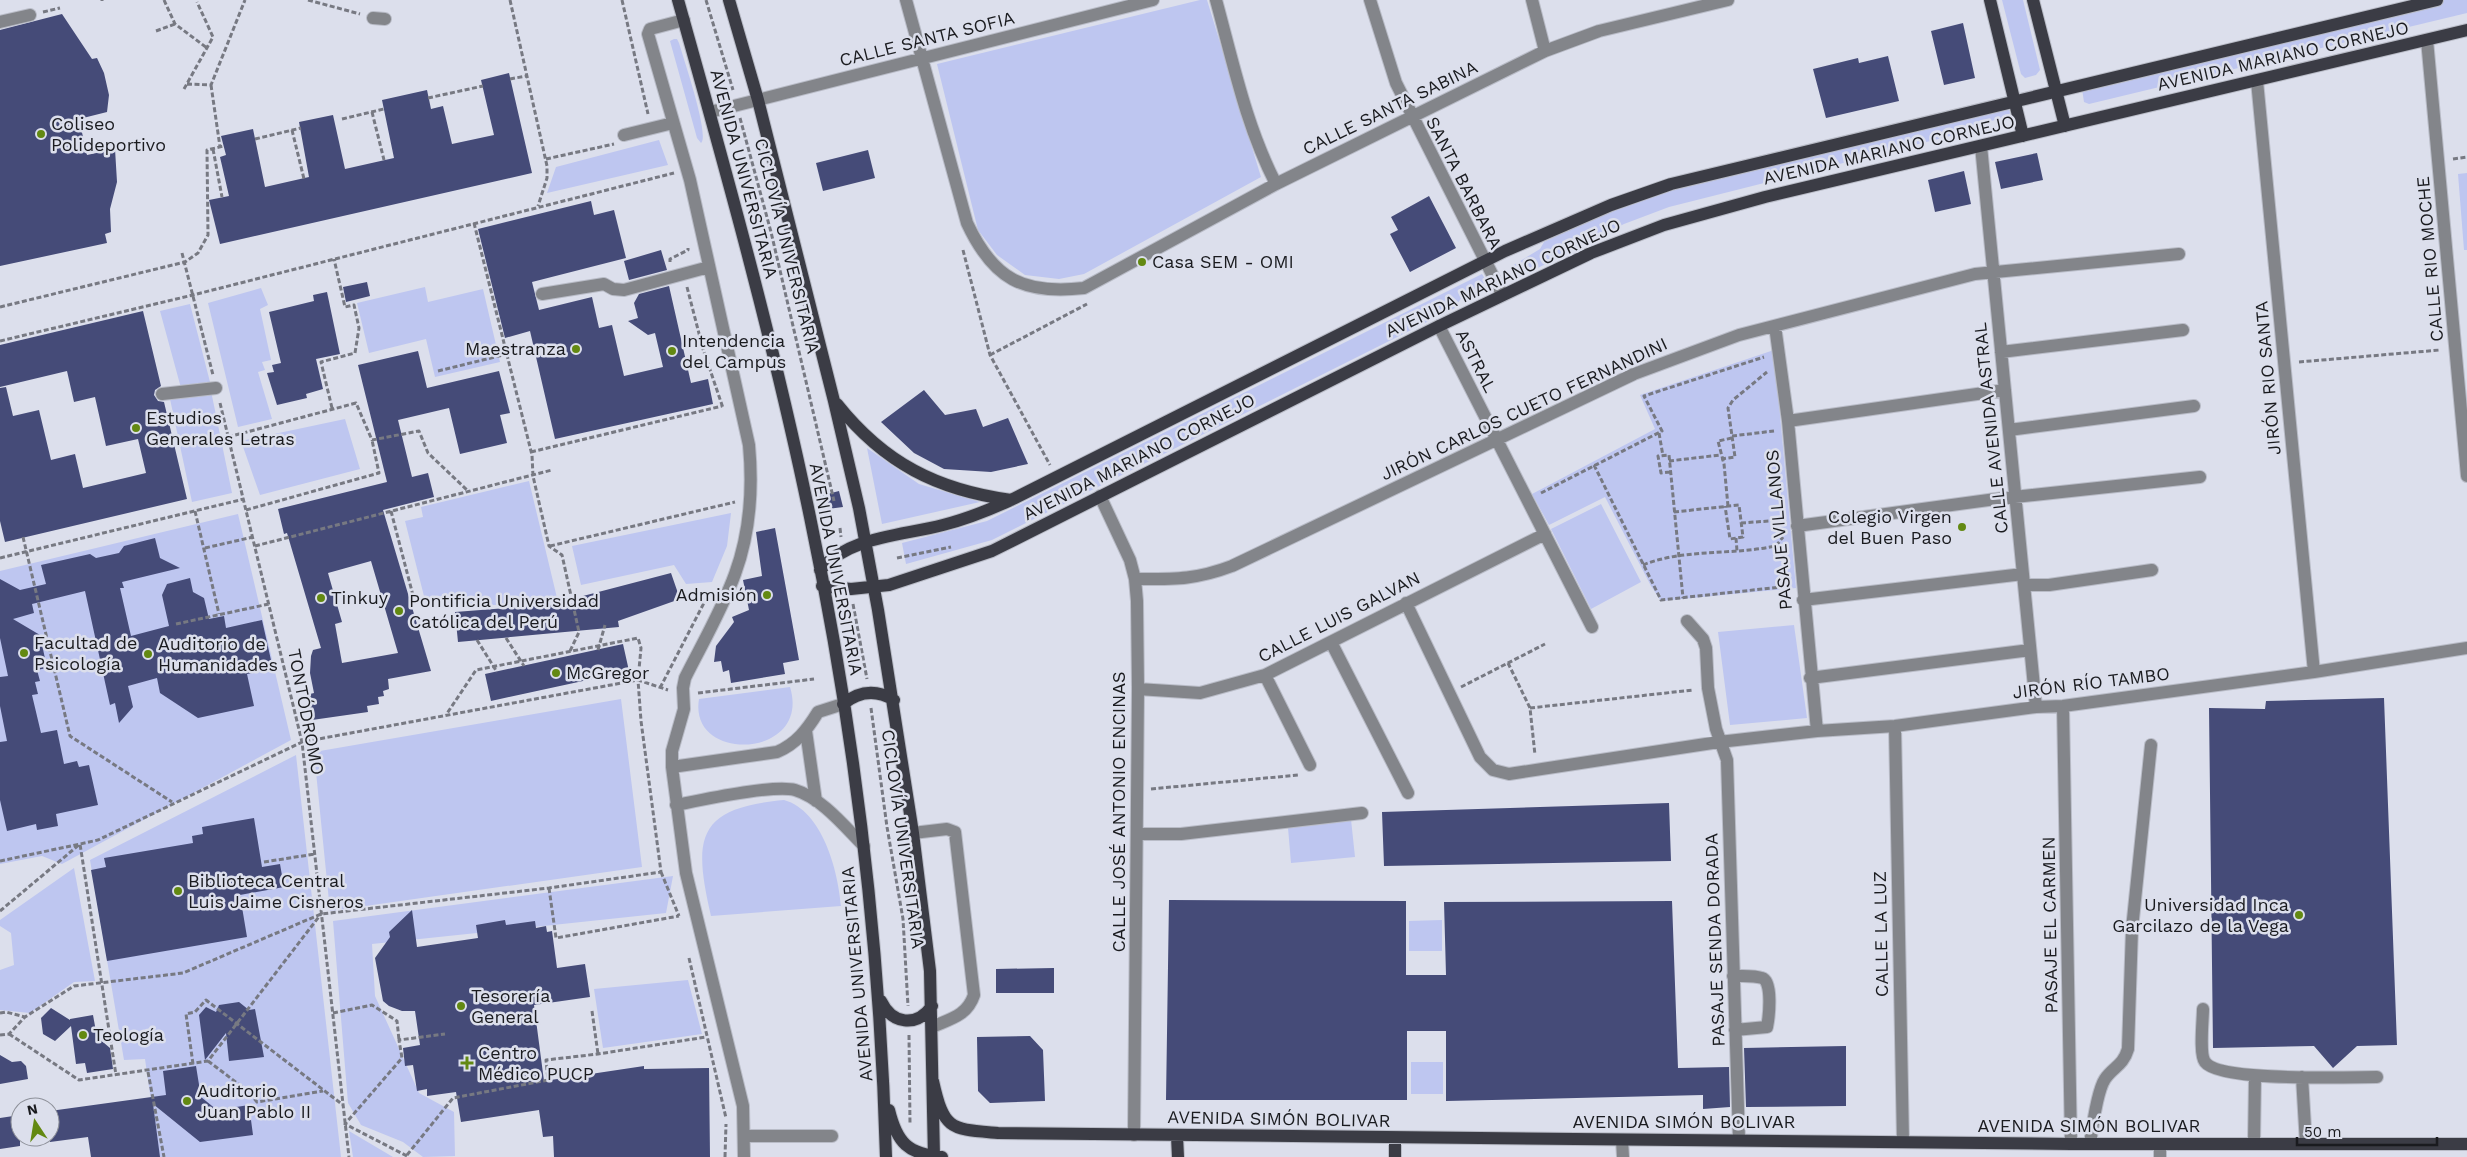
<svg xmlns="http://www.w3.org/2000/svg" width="2467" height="1157" font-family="'Work Sans',sans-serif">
<rect width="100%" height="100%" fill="#dcdfec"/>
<!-- green -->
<path fill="#bec6f0" d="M1200 0H1207L1261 177 1084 274 1059 279 1025 275 997 255 978 230 937 64Z
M2002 0H2023L2040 70 2036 75 2025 78 2021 74Z
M2441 0H2467V13L2089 104 2084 102 2082 89Z
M674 39H677L679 43C683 57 710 136 701 143L697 138 670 41Z
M2009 108 2010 113 2007 117 1975 125 1962 133 1669 207 1624 224 1518 278 1511 269 1512 266 1540 249 1544 242 1613 209 1665 190Z
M659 140 668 165 547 193 556 167Z
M2467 173V250H2464L2458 174Z
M1482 274 1487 282 1463 295 1455 308 992 540 906 564 902 543 987 521Z
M425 287 428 302 483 289 500 362 435 377 426 339 369 353 357 303Z
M261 288 268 305 260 309 271 360 262 362 265 370 258 372 272 419 238 427 208 303Z
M190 304 210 382 181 388 160 311Z
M1774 350 1796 588 1661 601 1651 586 1605 497 1549 525 1532 494 1655 429 1640 395Z
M211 391 232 493 192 502 170 399Z
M345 419 360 469 260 495 241 441Z
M867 448 919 484 980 502 882 524Z
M529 481 558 602 427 608 405 521 423 517 421 507Z
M1601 504 1641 582 1591 609 1551 529Z
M731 513 727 546 712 582 686 584 674 565 581 585 572 546Z
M238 514 291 740 62 864 42 856 0 864V571Z
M1794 625 1807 718 1730 725 1718 632Z
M790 687C812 759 688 764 699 699Z
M621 699 642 867 330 911 314 752Z
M296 755 341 1157H159L145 1059 124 1060 90 860Z
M784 800C823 811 838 871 841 906L711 916C693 838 696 808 784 800Z
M1350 810 1355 857 1291 863 1287 816Z
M74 868 95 981 74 982 30 1013 0 1010V970L14 965 11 933 0 926V920Z
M673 876 666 913 372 944 375 996 419 1093 454 1112 455 1156 423 1157 403 1142 361 1125 348 1103 333 921Z
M1442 920V951H1409V921Z
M688 980 702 1034 603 1048 594 989Z
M1411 1062H1443V1094H1411Z
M349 1131 393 1157H353Z"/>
<!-- building -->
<path fill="#454b78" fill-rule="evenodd" d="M62 14 92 59 97 58 104 73 109 95 107 112 79 119 87 155 115 149 117 182 110 209 111 232 105 234 107 243 0 266V30Z
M1963 23 1975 78 1944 85 1931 31Z
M1888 56 1899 101 1826 118 1813 69 1858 58 1859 63Z
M509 73 532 173 220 244 209 200 229 196 220 157 226 155 221 136 253 129 265 187 309 177 299 122 333 115 345 169 394 158 382 100 427 90 431 109 443 106 452 144 494 135 481 80Z
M868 150 875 178 823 191 816 163Z
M2037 153 2043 180 2001 189 1995 162Z
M1964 171 1971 204 1935 212 1928 180Z
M1429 196 1456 248 1410 272 1390 234 1398 230 1391 217Z
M591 201 594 215 614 210 626 258 532 282 539 310 592 297 599 328 612 325 624 376 663 367 655 333 648 335 628 321 638 318 634 303 639 294 669 286 691 383 708 379 713 404 555 439 530 331 505 338 478 229Z
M661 250 667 270 629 280 624 261Z
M367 282 370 296 346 302 343 287Z
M327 292 340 354 316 359 323 389 306 394 307 398 277 405 267 373 274 372 272 365 281 363 269 312 314 301 313 295Z
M143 311 161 386 155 390 154 395 158 401 164 402 187 499 5 542 0 521V388L6 387 13 416 39 410 51 460 75 454 83 488 146 473 138 439 106 446 95 397 74 402 67 371 0 387V345Z
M418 351 427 388 499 371 510 413 500 415 507 443 460 454 449 408 398 420 412 477 428 473 434 497 383 510 431 671 388 679 389 689 383 691 384 696 378 697 379 704 367 706 368 712 312 720 309 703H311L310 694 314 693 310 673 311 656 313 650 321 648 287 533 284 534 278 509 387 482 358 365ZM371 561 398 653 342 663 335 624 342 622 328 573Z
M924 390 945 415 976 409 983 427 1008 418 1028 464 991 472 944 469 914 453 881 422Z
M839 491 843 507 820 510 816 497Z
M775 528 799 660 783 663 785 674 731 683 729 670 723 672 721 661 714 662 716 646 734 622 732 617 749 610 743 580 762 576 756 532Z
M155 538 160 558 180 568 122 582 124 588H120L131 636 169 626 162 595 167 584 190 578 193 592 204 598 209 619 224 616 226 628 262 620 273 669 247 674 254 706 198 718 160 693 157 678 128 686 133 707 119 723 115 703 110 705 85 591 32 604 34 613 13 619 40 635 47 668 37 670 40 681 35 682 38 694 32 695 41 733 57 730 64 764 77 761 79 767 89 765 98 805 56 814 58 826 37 830 36 824 7 831 0 800V742L7 741 0 706V677L8 676 0 638V579L20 590 46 584 41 565 90 554 96 558 119 553 124 546Z
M671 573 680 599 618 621 619 627 458 642 455 612 584 602 583 596Z
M623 644 629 671 491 701 485 674Z
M2384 698 2397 1045 2357 1046 2333 1068 2314 1046 2213 1048 2209 708 2265 709 2266 701Z
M1669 803 1671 861 1384 866 1382 812Z
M254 818 262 867 280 864 284 887 240 895 247 937 107 961 91 870 106 867 104 858 193 843 192 836 203 834 202 827Z
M1169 900 1406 901V975H1446L1444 902 1672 901 1678 1068 1729 1067 1730 1107 1703 1109V1095L1446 1101V1031H1407V1100H1166Z
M412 910 417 947 478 938 476 925 505 920 506 925 535 921 536 928 546 926 547 932 552 931 557 968 585 964 590 997 534 1005 544 1081 644 1066V1069L709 1068 710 1157H554L553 1136 543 1137 539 1110 461 1122 456 1092 427 1096V1089L417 1091 413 1065 405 1066 403 1048 420 1045 415 1011H402L389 1006 383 1001 375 958 390 937 389 932Z
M1054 968V993H996V969Z
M239 1002 249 1010 255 1009 264 1057 229 1061 226 1033 205 1060 199 1015 206 1007 216 1012 219 1005Z
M51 1008 70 1020V1019L93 1015 97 1037 110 1048 113 1069 87 1073 85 1063 76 1064 71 1026 55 1041 43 1034 41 1018Z
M1030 1036 1043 1050 1045 1101 990 1103 978 1091 977 1037Z
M1846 1046V1106L1746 1107 1744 1048Z
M0 1055 12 1062 21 1061 26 1066 28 1079 0 1084Z
M196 1066 201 1097 217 1110 249 1105 253 1135 200 1142 153 1104 160 1157H91L88 1137 50 1142V1111L166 1095 163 1071Z
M20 1115V1146L0 1149V1118Z"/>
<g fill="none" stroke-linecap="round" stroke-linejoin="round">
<!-- minor casing -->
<g stroke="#b9bcc7" stroke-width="14">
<path id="minor" d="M906 0 967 223C993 279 1023 295 1084 288L1276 184 1545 51 1599 31 1728 0
M1216 0C1233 62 1246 126 1276 184
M1370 0 1396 83 1502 294
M1532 0 1545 51
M373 18 385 19
M684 20 650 29 648 34 690 180 749 445C753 488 750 533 735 574 722 610 702 644 685 678L683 688 684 709 672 751V767L686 873 743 1106 744 1157
M0 22 30 15
M2427 40 2467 476
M2257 81 2314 672
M710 112 1153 0
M624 135 673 123
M1981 146 2036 707
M542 294 604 284 613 289 624 290 709 267
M1439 326 1592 627
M1775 326 1788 421 1817 731
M2001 352 2183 330
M162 394 216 388
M1788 421 2005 390
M2009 430 2194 406
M1100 496 1130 560 1135 579 1137 601 1138 689 1134 1135
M1797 526 1996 499 2200 477
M1135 579C1174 579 1195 580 1232 566L1634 374 1739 335 1975 274 2179 254
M2024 585H2049L2152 570
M1803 600 2023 574
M1406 603 1480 757 1493 770 1509 774 1719 742 1817 731 1895 726 2036 707 2063 706 2314 672 2467 648
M1687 621 1703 639 1706 648 1708 688 1716 729 1727 760 1739 1139
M1331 642 1408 793
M1265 675 1310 765
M1810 678 2030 650
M1138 689 1200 693 1265 675 1545 534
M2063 706 2071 1144
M1895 726 1903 1142
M806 731 816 801
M672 767 777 752C796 744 807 730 818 712L843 704
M676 805C701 800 774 784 795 790 822 798 845 827 864 846
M913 833 947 829 955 832 974 995C967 1016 950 1019 932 1027
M1137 834H1181L1362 813
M1733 976C1742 976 1754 975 1762 978 1773 981 1769 1017 1767 1027L1735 1030
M2203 1009C2203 1020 2199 1054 2205 1062 2219 1082 2349 1077 2377 1077
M2302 1077 2306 1144
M745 1136H832
M1622 1140 1623 1157
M2090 1144C2092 1129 2097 1091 2105 1079 2113 1067 2123 1066 2128 1049L2132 929 2151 745
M2254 1144 2255 1076
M2160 1157V1144"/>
</g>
<!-- major casing -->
<g stroke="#b9bcc7" stroke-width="14">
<path id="major" d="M678 0C726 171 774 343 810 517 854 727 880 942 886 1157
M729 0 758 100 834 401 859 508 878 610 913 833 930 971 934 1157
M1990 0 2023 136
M2033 0 2065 126
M837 404C884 463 937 490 1011 500
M820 570C850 536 901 536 943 525 967 519 989 510 1011 500L1505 251 1611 205 1671 184 2437 0
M822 586 851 589 889 585 992 551 1439 326 1591 253 1664 225 1765 197 2467 30
M843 704C859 691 876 689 894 700
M881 1001C892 1024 916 1028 932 1006
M933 1081C944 1131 951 1129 998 1133L2071 1144H2467
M889 1110C897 1143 908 1154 942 1157
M1177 1136 1178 1157
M1395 1138V1157"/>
</g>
<!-- path -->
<path stroke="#777982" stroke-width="3" stroke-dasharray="5 2.5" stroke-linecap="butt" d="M164 0 175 24 207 48
M308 0 360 14
M510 0 547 166V178L538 206
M622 0 648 114
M706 0 733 90
M102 1V0
M43 12 60 8
M156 31 175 24
M510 79 526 76
M187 84 211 85 245 0
M211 85 220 147
M184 89 213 37 197 2
M428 98 483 86
M372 112 384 160
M740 118 771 232 834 501
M342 119 384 109
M292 130 304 179
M255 139 301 128
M213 149 222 197
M546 159 614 144
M2453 159 2467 157
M474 223 532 455 533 476 549 546 562 555 579 632 570 651
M963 250 990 355 1050 465
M182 253 213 375
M670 262V259L688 250V248
M687 287 703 349 723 408
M0 307 185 262 198 253 208 235 207 150 224 146
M0 341 193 295 674 173
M990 355 1087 304
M2299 362 2440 350
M438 371 507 354
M220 403 302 742 349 1157
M332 408 321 362 355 353 359 328 354 305 345 307 334 259
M1659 433 1663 456
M1732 436 1774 431
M228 437 356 403 372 440 419 431 428 453 467 490
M531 452 722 406
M1721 459 1735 457 1728 408 1733 400 1767 372
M1669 461 1720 455
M1594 465 1661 600 1790 586
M1670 472 1661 473 1658 456 1669 455 1683 598
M1541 493 1662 431 1644 396 1764 357
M1728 506 1724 464 1718 441 1732 438
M246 510 379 473 372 440
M195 511 219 614
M391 511 415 603
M1674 512 1739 505 1743 537 1730 539 1725 506
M1741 523 1783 520
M840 528 841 537
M23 537 70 736 172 802
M1736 538 1737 551
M255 546 552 470
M550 546 735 502
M205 548 253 537
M0 558 244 499
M897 558 951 547
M1643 565C1682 549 1729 555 1770 547L1776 546 1783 537
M853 604 867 679
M176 624 269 604
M1508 663 1530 708 1535 755
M1461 687 1545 644
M660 688 706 599
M698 693 814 679
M871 708 887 827 903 919 908 1006
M1530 708 1693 690
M1151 789 1298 775
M0 861 80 844 116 1075
M264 862 315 854
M661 872 679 916
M549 888 556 938 679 916
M0 911 80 844 98 840 302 742 638 680 668 690
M689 958 726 1118
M592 1011 598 1054
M0 1013 6 1012 25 1017
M333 1013 372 1005 397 1021 399 1040
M9 1034 79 1080 208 1061 321 914
M0 1035 9 1034 25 1017 74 986 183 973 321 914 549 888 661 872 641 721 638 680 641 648 638 638 476 670 446 715
M909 1035 910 1124
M208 1061 249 1092 257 1102 323 1091
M193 1064 186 1014 195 1012 206 1000 343 1105
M148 1072 164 1157
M407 1155 453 1098 548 1080 546 1060 598 1054 706 1037
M407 1156 345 1124 402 1058 399 1040 445 1034
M725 1157 726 1124"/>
<!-- minor -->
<use href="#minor" stroke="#83858a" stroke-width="12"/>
<!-- major -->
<use href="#major" stroke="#3b3c45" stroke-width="12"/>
<!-- path-bridge -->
<path stroke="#777982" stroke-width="3" stroke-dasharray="5 2.5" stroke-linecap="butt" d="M506 638 524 666
M477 640 497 672
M598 650 605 625"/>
</g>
<!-- markers -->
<g fill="#638912" stroke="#dcdfec" stroke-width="2">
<circle cx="41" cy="134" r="5"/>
<circle cx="1142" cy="262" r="5"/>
<circle cx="576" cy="349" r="5"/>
<circle cx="672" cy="351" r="5"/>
<circle cx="136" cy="428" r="5"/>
<circle cx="1962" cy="527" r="5"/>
<circle cx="767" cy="595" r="5"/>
<circle cx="321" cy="598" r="5"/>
<circle cx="399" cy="611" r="5"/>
<circle cx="24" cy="653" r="5"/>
<circle cx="148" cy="654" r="5"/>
<circle cx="556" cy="673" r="5"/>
<circle cx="178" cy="891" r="5"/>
<circle cx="2299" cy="915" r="5"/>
<circle cx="461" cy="1006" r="5"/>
<circle cx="83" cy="1035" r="5"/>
<path d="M464.5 1055.5h5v5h5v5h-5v5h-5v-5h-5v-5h5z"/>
<circle cx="187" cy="1101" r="5"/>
</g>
<g text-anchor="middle" stroke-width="5" stroke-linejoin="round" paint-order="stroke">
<!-- street labels -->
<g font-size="18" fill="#1a1b1f" stroke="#dcdfec">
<text transform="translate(927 39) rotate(-14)" y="6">CALLE SANTA SOFIA</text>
<text transform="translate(2283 56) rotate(-13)" y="6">AVENIDA MARIANO CORNEJO</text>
<text transform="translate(1390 108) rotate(-26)" y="6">CALLE SANTA SABINA</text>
<text transform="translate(1889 150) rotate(-13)" y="6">AVENIDA MARIANO CORNEJO</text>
<text transform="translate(744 174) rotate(75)" y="6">AVENIDA UNIVERSITARIA</text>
<text transform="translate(1464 183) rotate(63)" y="6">SANTA BARBARA</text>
<text transform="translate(787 246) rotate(76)" y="6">CICLOVÍA UNIVERSITARIA</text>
<text transform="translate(2430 259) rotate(-95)" y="6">CALLE RIO MOCHE</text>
<text transform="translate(1503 278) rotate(-25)" y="6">AVENIDA MARIANO CORNEJO</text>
<text transform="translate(1476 361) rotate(63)" y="6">ASTRAL</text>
<text transform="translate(2268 378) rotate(-95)" y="6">JIRÓN RIO SANTA</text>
<text transform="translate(1524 409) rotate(-25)" y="6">JIRÓN CARLOS CUETO FERNANDINI</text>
<text transform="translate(1991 428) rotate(-96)" y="6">CALLE AVENIDA ASTRAL</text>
<text transform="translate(1139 457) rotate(-27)" y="6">AVENIDA MARIANO CORNEJO</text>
<text transform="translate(1779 530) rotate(-95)" y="6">PASAJE VILLANOS</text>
<text transform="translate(836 569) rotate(79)" y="6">AVENIDA UNIVERSITARIA</text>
<text transform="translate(1339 617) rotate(-27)" y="6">CALLE LUIS GALVAN</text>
<text transform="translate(2091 683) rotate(-7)" y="6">JIRÓN RÍO TAMBO</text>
<text transform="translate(306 712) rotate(79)" y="6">TONTÓDROMO</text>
<text transform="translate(1119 812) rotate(-90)" y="6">CALLE JOSÉ ANTONIO ENCINAS</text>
<text transform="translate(903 839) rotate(82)" y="6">CICLOVÍA UNIVERSITARIA</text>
<text transform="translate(2050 925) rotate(-91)" y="6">PASAJE EL CARMEN</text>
<text transform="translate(1881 934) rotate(-91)" y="6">CALLE LA LUZ</text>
<text transform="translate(1715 940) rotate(-92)" y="6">PASAJE SENDA DORADA</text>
<text transform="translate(857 974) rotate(-95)" y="6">AVENIDA UNIVERSITARIA</text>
<text transform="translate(1279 1119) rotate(1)" y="6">AVENIDA SIMÓN BOLIVAR</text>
<text x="1684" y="1128">AVENIDA SIMÓN BOLIVAR</text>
<text x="2089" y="1132">AVENIDA SIMÓN BOLIVAR</text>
</g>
<!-- poi labels -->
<g font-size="18" fill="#1a1b1f" stroke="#dcdfec" text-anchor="start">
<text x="51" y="130">Coliseo<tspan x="51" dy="21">Polideportivo</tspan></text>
<text x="1152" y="268">Casa SEM - OMI</text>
<text x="682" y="347">Intendencia<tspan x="682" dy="21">del Campus</tspan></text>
<text x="566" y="355" text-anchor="end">Maestranza</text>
<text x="146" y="424">Estudios<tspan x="146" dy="21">Generales Letras</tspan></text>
<text x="1952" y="523" text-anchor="end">Colegio Virgen<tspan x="1952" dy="21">del Buen Paso</tspan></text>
<text x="757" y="601" text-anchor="end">Admisión</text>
<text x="331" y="604">Tinkuy</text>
<text x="409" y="607">Pontificia Universidad<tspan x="409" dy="21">Católica del Perú</tspan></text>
<text x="34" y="649">Facultad de<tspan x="34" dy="21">Psicología</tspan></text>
<text x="158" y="650">Auditorio de<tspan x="158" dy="21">Humanidades</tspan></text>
<text x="566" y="679">McGregor</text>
<text x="188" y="887">Biblioteca Central<tspan x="188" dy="21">Luis Jaime Cisneros</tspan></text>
<text x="2289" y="911" text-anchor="end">Universidad Inca<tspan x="2289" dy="21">Garcilazo de la Vega</tspan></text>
<text x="471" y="1002">Tesorería<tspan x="471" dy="21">General</tspan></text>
<text x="93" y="1041">Teología</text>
<text x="478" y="1059">Centro<tspan x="478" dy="21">Médico PUCP</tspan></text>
<text x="197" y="1097">Auditorio<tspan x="197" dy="21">Juan Pablo II</tspan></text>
</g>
</g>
<!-- north arrow -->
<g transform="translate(35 1122) rotate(348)"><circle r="24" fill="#dcdfec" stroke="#8e919a"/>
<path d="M0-4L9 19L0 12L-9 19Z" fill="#638912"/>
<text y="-8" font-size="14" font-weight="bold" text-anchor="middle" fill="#1a1b1f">N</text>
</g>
<!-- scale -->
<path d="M2297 1137v8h140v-8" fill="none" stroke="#1a1b1f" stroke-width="2.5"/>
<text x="2304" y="1137" font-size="15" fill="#1a1b1f" stroke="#dcdfec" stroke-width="4" paint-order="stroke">50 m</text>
</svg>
